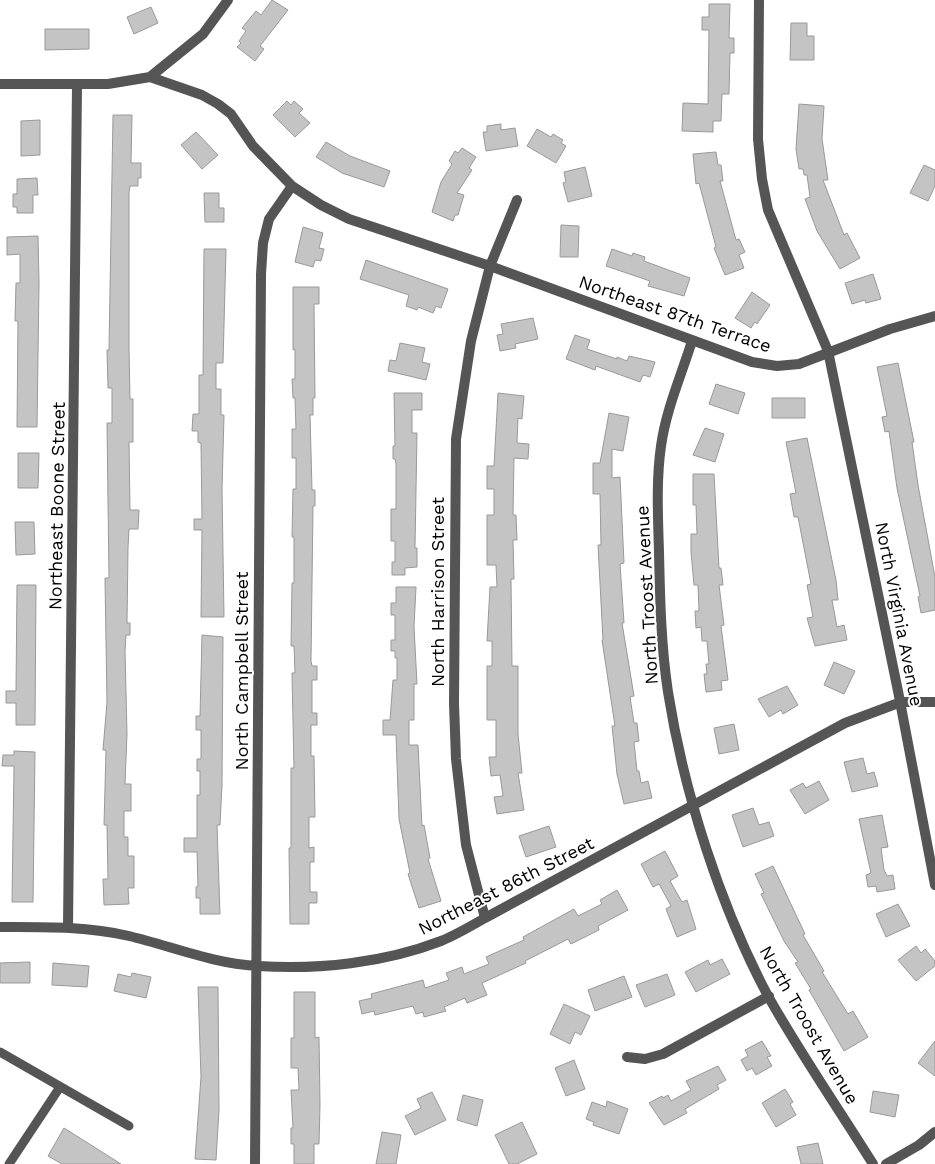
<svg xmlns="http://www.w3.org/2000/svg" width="935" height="1164" font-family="'Work Sans',sans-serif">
<rect width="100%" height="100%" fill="#fff"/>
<!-- building -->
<path fill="#c4c4c4" stroke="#999" d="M272 0 288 10 260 46 264 49 255 61 237 47 241 43 239 41 246 31 242 28 256 11 261 15Z
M709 4H730L729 38H734V53H730L729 94H722L721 121H713V132L682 131 683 103 708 104 709 30H702V17H709Z
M151 7 158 23 134 34 127 17Z
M791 23H807V36H814V60H790Z
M45 29H89V49L45 50Z
M287 101 291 105 294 101 303 109 299 113 310 123 295 137 273 115Z
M799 104 824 106 822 139 828 180H823L844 235 847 233 860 258 840 269 817 231 805 199 810 197 807 175H804L803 169H799L796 149Z
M113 115H132L131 163H141V178H138V186H130L129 192V350L130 399H133V442H129L130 510H139L138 529H129L128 548 127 623H130V635H126L125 651 127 734 125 784H131V811H124V837H128V856H134V888H128L129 904 104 905 103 879H108L107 825H104L106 750H103L107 702 105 578H109L107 423H112V388H108L107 350H109Z
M40 120V155L21 156V121Z
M501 124V130L515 128 518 146 486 151 483 132H487V126Z
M537 129 551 137 553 134 563 140 561 143 566 146 556 163 527 146Z
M196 132 218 155 202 169 181 145Z
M326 142 350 156 390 171 384 187 342 173 316 157Z
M462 148 476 157 469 168 472 170 457 193 464 195 458 215H455L453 221 432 212 441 182 452 164 449 161 455 151 458 153Z
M716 152 718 165H721L723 181H720L736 240 739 239 745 252 739 255 744 268 725 275 714 248 716 247 699 183 696 184 693 154Z
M924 165 935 170V186L928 201 910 193Z
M585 167 592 196 568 202 563 183 566 182 564 172Z
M37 178 38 195H33V213H17V207H13V194H17V179Z
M204 193H219V208H224V222H205Z
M561 225 579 226 578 257H560Z
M303 227 323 233 319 248 324 249 321 261 315 260 313 267 295 262Z
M38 236 39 283 37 427H17L18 321H15L16 283H20V254L7 255V237Z
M204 249H226L223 363H216V389H221V415H224L222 489 224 617H201L202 530H194V519H202L201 443 198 442V431H192L193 414H199V375H203Z
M612 249 632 256 633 253 645 257 644 261 690 278 684 296 648 286 650 281 606 266Z
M366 260 448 289 441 308 436 306 433 313 418 307 417 310 406 306 409 295 360 279Z
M873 274 881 299 866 303 865 300 852 304 845 283Z
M293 287H319V304H314L315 398H313V415H310L312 490H315V506H313L311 661 312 666H317V680H312V713H317V725H311V756H314L315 817H309V848L314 847V862H310V892H317V903H309V924H290L289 848H291V768H294L292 673H295L294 646H291L292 583H294V537H292L293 489H296V458H292V429H296L295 398H293L292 379H295V349L293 350Z
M752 292 770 305 757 324 755 322 751 328 735 318Z
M533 318 538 339 515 344 516 348 500 351 497 335 503 334 501 324Z
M575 335 590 340 587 349 617 359V357L627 361 629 356 655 362 650 377 643 375 640 382 596 366 595 370 566 359Z
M400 343 425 348 422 362 430 364 426 380 388 371 390 360 396 361Z
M898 363 914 442H912L918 485 935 577V610L921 613 918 597 920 596 897 488 889 431 885 432 882 417 887 416 877 367Z
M716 384 745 393 738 414 709 404Z
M394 393H422V410H412V433H417L415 548H417V567L405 568V575H392V562H395V541H391V509H396V464L395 459H393V446H395Z
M498 393 524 396 522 419 518 418 517 443 529 444 528 459 514 458 513 515H516L517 540H513L514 579H511L512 666H518V734L522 773H518L524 810 497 814 494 797 503 796 500 775 491 776 489 757H496V720H487V666H492V641H487L490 587H497L496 565H487V515H494V489H487V466H494Z
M772 398H805V418H772Z
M609 413 629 417 623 451 612 449V478L620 477 624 563 620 564 624 623H622L634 696 630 697 634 723H637L639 741 634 742 637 771H639L641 783 648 781 652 798 624 804 617 774 612 726H615L602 640H603L598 545H601L600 494H593V463H600Z
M705 428 724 434 715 462 693 455Z
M807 438 836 580 838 600H832L837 627 844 625 847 640 815 646 807 618 813 617 807 585 811 584 798 517H794L790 494 796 493 786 442Z
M18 453H39L38 488H18Z
M693 474H714L719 568H721L723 585H719L724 625 721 626 728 680 721 681 722 690 706 692 704 674H707L706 664H709L707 641H702L701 627 696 628 695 611H699L698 585H694L691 552V534H697L696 505H693Z
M15 522H34L35 554 16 555Z
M17 585H36L35 725H16V703H6V691H16Z
M396 587H416L414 627 417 684H414V720H409V745H418L422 826 424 825 430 858 428 859 441 901 419 908 408 874 410 873 399 819 396 735H383V720H390L393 680H397V658H395V651H391V640H395V615H391V603H396Z
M202 635 223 637 222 785 220 825H217L220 914H200V898H196V887L198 886 197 852H184V838H197V795H200V771H197V759H201V730H196V716H200Z
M834 662 855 671 844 694 824 685Z
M787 686 798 705 783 714 781 710 769 717 758 699Z
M734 724 739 750 719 754 714 728Z
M14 751 35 752 33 902H12L14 766H2L3 755H14Z
M863 758 867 774 874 772 878 786 852 792 844 762Z
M819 781 829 800 805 814 790 790 803 783 806 788Z
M753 808 759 825 769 822 774 836 743 847 732 815Z
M882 815 888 847 881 848 884 870 887 876 893 875 895 889 877 892 876 886 868 887 866 875 871 873 859 819Z
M549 826 556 847 526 857 519 836Z
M665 851 678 876 670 881 682 902 687 900 696 929 677 937 666 909 671 906 659 884 653 887 641 864Z
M773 866 805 934 803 935 824 971 822 972 848 1014 853 1011 868 1037 844 1051 809 990 811 989 795 963 798 962 784 941 761 894 764 893 755 874Z
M617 890 628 910 598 926 599 930 571 944 568 939 525 961 526 963 482 983 487 995 467 1003 465 998 444 1007 446 1011 424 1017 423 1012 416 1014 413 1006 375 1015 374 1011 362 1014 359 1001 372 998 371 994 423 980 425 988 449 980 446 973 462 967 464 974 489 964 486 957 524 940 523 937 574 909 578 916 602 904 600 900Z
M898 904 910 926 886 937 876 914Z
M916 946 921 953 925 949 935 961V966L916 981 898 960Z
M722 959 730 974 696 992 685 972 708 960 710 965Z
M30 962V983H0V963Z
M53 963 89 966 87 987 52 985Z
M132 973 151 977 146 998 114 991 118 974 131 977Z
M667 974 675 995 645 1007 636 985Z
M624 976 632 997 595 1011 588 990Z
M198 987H218L219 1110 216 1160 195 1159 201 1077Z
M294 992H315V1038L319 1037 320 1105 319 1144H314V1164H294V1144H291V1128H293L291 1090H299L298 1068H291V1038H294Z
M564 1004 590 1016 581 1035 575 1032 570 1044 550 1034Z
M762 1041 771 1056 767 1057 772 1066 756 1075 752 1068 747 1071 741 1060 748 1056 745 1050Z
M935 1041V1076L918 1063Z
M574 1060 585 1089 566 1096 555 1068Z
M718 1066 726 1080 717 1085 719 1089 685 1109 687 1113 664 1125 649 1103 662 1096 663 1098 668 1095 671 1101 691 1090 686 1081Z
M785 1089 793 1102 790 1104 796 1115 776 1127 762 1103Z
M873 1091 899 1095 895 1117 870 1112Z
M432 1092 446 1120 415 1135 405 1116 421 1108 417 1099Z
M463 1095 483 1100 477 1126 457 1120Z
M607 1101 628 1109 619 1134 593 1125 594 1122 586 1119 592 1102 606 1107Z
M522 1122 537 1154 517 1164H509L495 1135Z
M64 1128 121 1164H62L48 1156Z
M382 1132 401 1135 396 1164H376Z
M818 1143 823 1164H801L797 1147Z"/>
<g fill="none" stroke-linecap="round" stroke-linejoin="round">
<!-- lane -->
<path stroke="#555" stroke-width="9" d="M0 1052 129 1126
M9 1164 60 1087"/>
<!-- street -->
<path stroke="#555" stroke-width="10" d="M759 0 758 139 762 179 768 210 828 351 898 691 935 885
M150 77 202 95 218 104 231 114 253 146 292 186 321 205 349 219 490 266 752 362 777 366 799 364 890 329 935 316
M0 84H108L150 77 203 34 228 0
M692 341C681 376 666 410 661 446 656 481 658 517 659 552 660 599 661 646 668 692 684 793 720 906 768 996 800 1053 838 1108 873 1164
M485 918 466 845 456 759 454 704 456 439 471 341 490 266 517 200
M0 927C43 927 86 926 129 936 171 946 214 964 258 966 318 970 384 963 441 941 456 935 471 926 485 918L845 723 901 702H935
M68 927 77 85
M627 1057 645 1059 663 1054 769 996
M255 1164 261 274 263 243 269 219 292 186
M886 1164 919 1145 935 1132"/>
</g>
<g text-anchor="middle" stroke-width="4" stroke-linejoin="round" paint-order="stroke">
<!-- street labels -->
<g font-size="18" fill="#000" stroke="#fff">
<text transform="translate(675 314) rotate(19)" y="6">Northeast 87th Terrace</text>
<text transform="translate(57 506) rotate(-89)" y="6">Northeast Boone Street</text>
<text transform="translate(438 592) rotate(-90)" y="6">North Harrison Street</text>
<text transform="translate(647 595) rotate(-93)" y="6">North Troost Avenue</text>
<text transform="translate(899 614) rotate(79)" y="6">North Virginia Avenue</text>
<text transform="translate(242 671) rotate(-90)" y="6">North Campbell Street</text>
<text transform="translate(506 886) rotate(-27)" y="6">Northeast 86th Street</text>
<text transform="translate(809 1025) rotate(60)" y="6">North Troost Avenue</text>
</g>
</g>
</svg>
